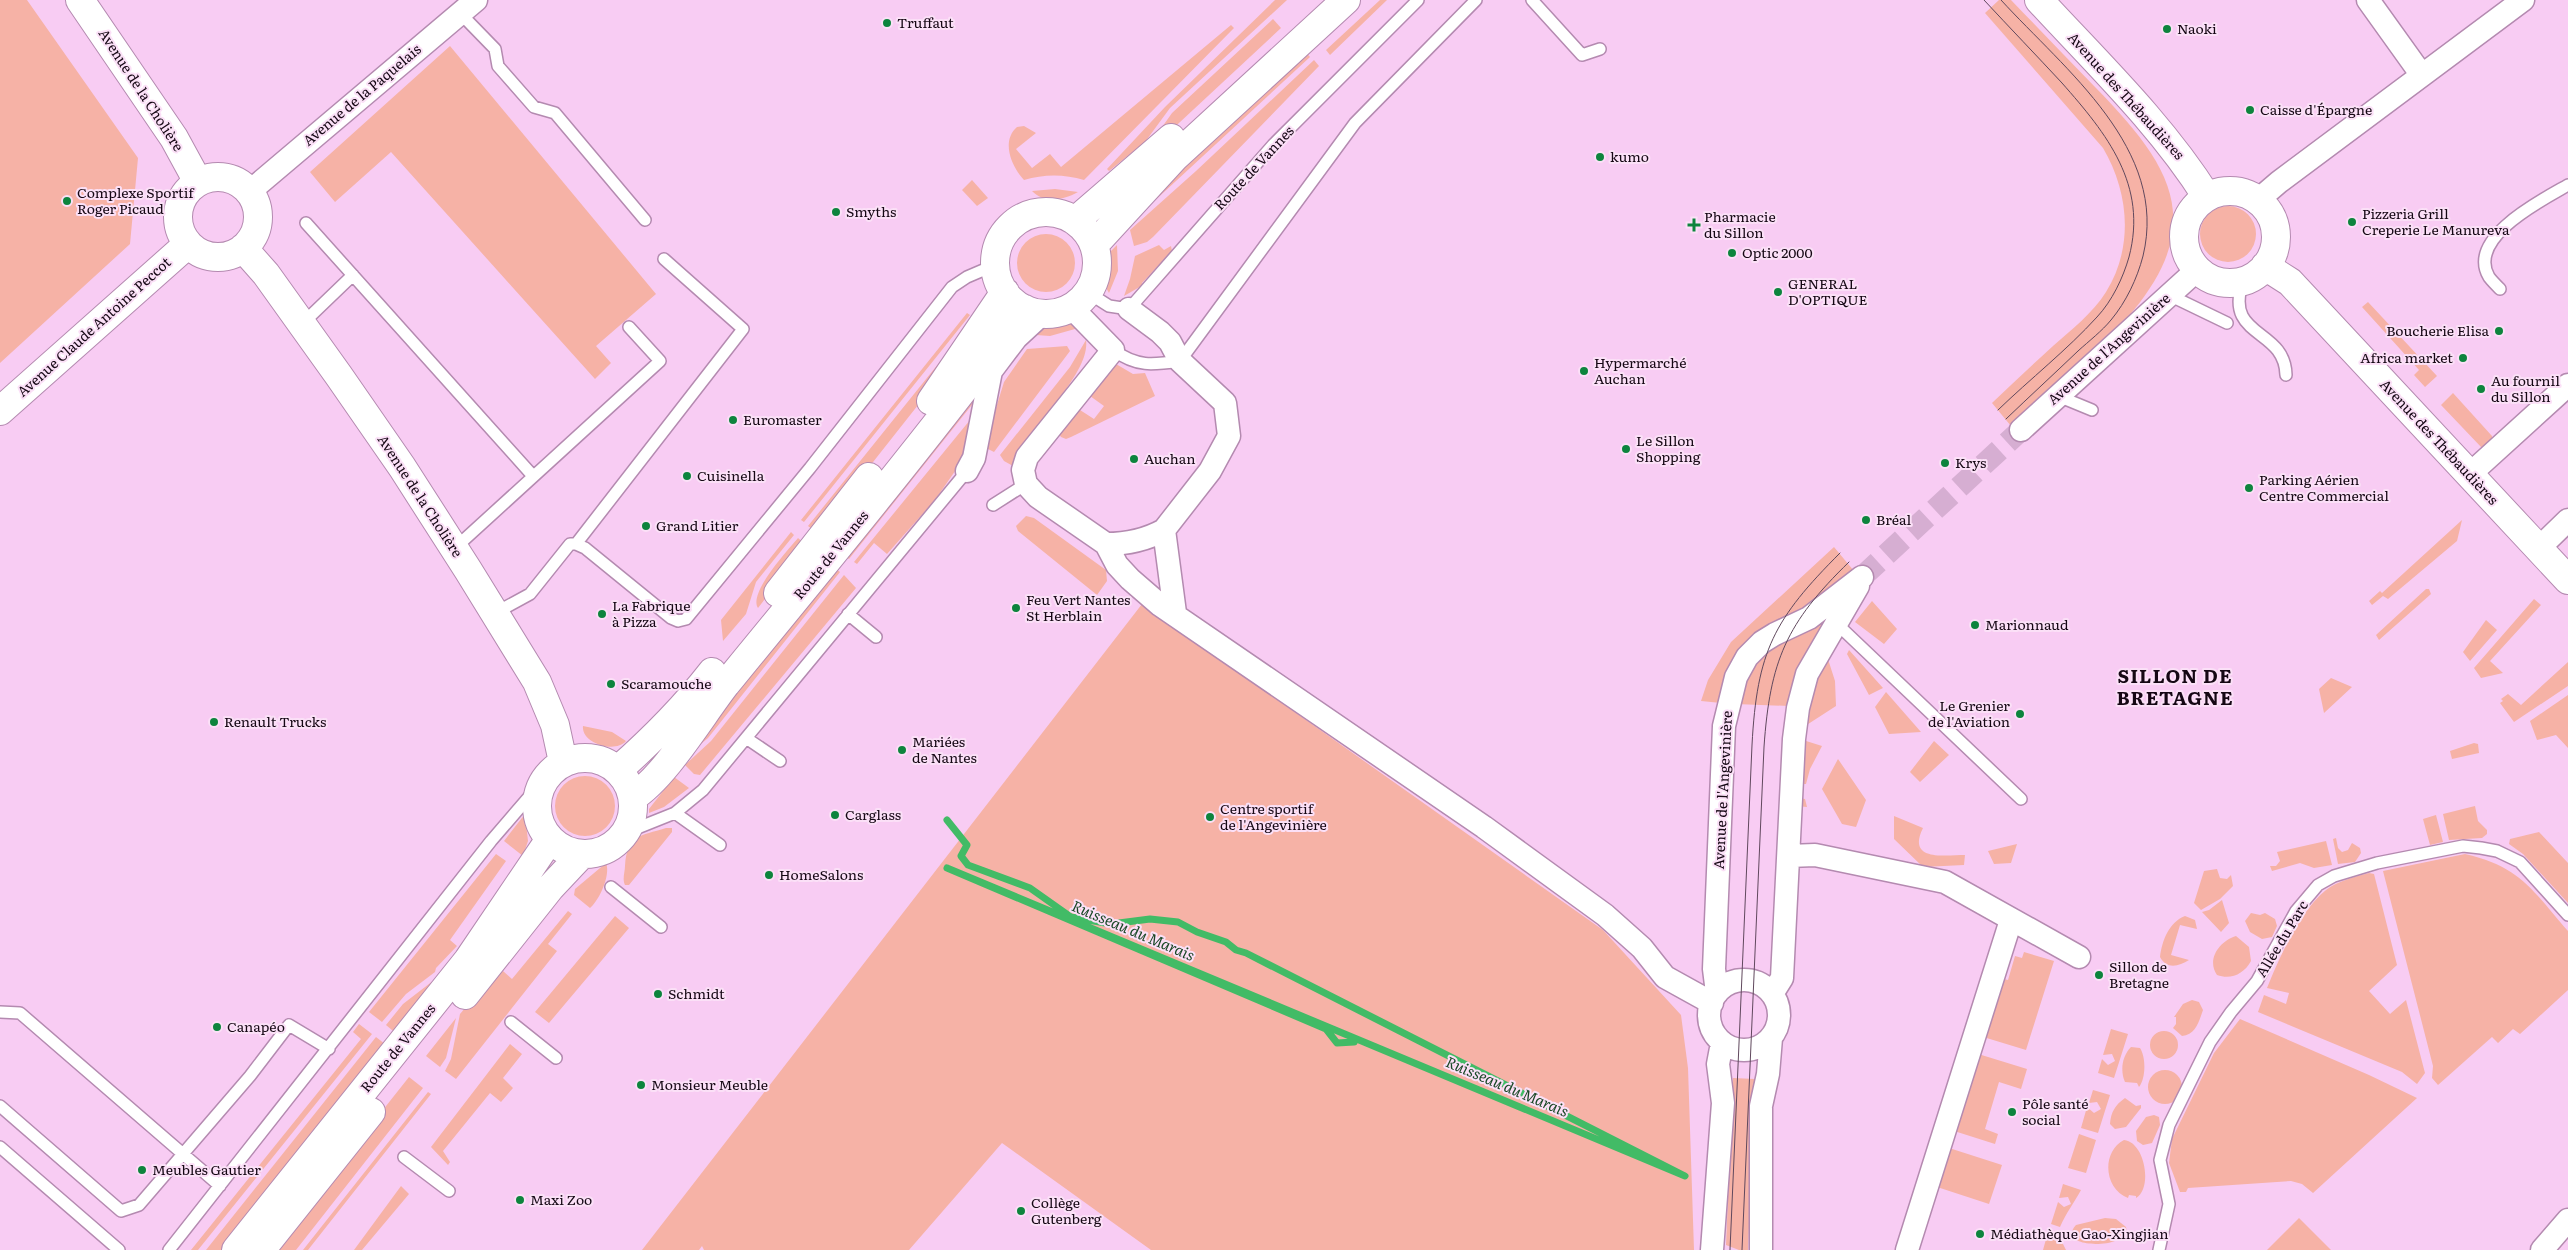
<svg xmlns="http://www.w3.org/2000/svg" width="2568" height="1250" font-family="Literata,serif">
<rect width="100%" height="100%" fill="#f8ccf3"/>
<!-- green -->
<path fill="#f6b2a6" d="M0 0H27L138 158 130 244 0 363Z
M1275 0H1287L1170 108 1145 142 1109 171 1107 169 1165 107Z
M1380 0H1387L1330 55 1326 50Z
M1999 0H2011C2039 29 2067 58 2095 87 2167 161 2209 219 2133 311 2119 328 2102 342 2086 356 2061 379 2036 402 2011 426L1992 403C2012 384 2032 365 2053 346 2071 330 2093 313 2106 292 2134 247 2129 192 2103 148L1985 13Z
M1273 19 1281 28 1165 136 1160 130 1172 113Z
M1231 25 1234 28 1084 180C1064 174 1044 174 1024 180 1011 166 1001 141 1017 127L1024 126 1036 133 1016 149 1032 168 1050 154 1061 167Z
M450 46 656 294 596 346 611 363 595 379 391 152 335 202 310 172Z
M1304 50 1310 57 1150 205 1147 199Z
M1314 60 1319 66 1153 237 1147 242 1134 246 1130 230 1196 171Z
M972 180 988 198 977 206 962 190Z
M1055 189 1078 192C1064 200 1044 204 1032 191Z
M2200 234a28 28 0 1 1 56 0a28 28 0 1 1-56 0Z
M1017 263a29 29 0 1 1 58 0a29 29 0 1 1-58 0Z
M1117 245 1118 271 1109 293 1104 284 1107 259 1109 253Z
M1159 245 1164 250 1171 246 1172 251 1142 283 1143 285 1124 296 1130 279 1135 256Z
M2368 302 2437 376 2425 387 2414 375 2419 370 2362 307Z
M967 313 970 315 804 522 801 520Z
M1071 324 1076 328 1075 329 1050 336 1036 335 1048 326Z
M959 338 922 400 817 533 808 526Z
M1086 340C1091 375 1026 429 1013 466L1004 461 1000 455 1070 367Z
M1067 346 1070 351 994 452 984 447 1004 382 1027 349Z
M1116 364 1133 374 1145 373 1155 396 1071 437 1066 439 1061 437 1059 434 1065 424 1080 410 1094 419 1104 406 1090 396Z
M980 377 975 401 849 559 841 552Z
M2453 393 2492 436V439L2482 448 2441 405Z
M970 420 962 461 935 500 887 554 874 543 857 564 854 562Z
M1026 516 1034 518 1106 570 1107 581 1097 595 1018 531 1016 526Z
M2462 520 2457 541 2388 599 2383 596 2372 605 2369 601 2380 591 2382 593Z
M791 532 794 535 756 582 746 614 723 641 721 620Z
M798 538 806 545 758 608C748 593 788 550 798 538Z
M1834 547 1854 571 1815 607 1776 624 1721 703 1701 701 1708 680 1731 642Z
M831 565 840 572 708 738 696 748 705 723Z
M844 575 856 588 700 775 694 774 685 765 711 741Z
M2426 589H2429L2431 594 2379 640 2376 635Z
M2534 599 2541 605 2490 661 2503 673 2481 678 2474 668Z
M1872 601 1897 629 1884 644 1855 622Z
M1142 604 1603 930 1681 1015 1688 1068 1694 1250H1151L1002 1143 909 1250H704L702 1246 699 1250H642Z
M1831 611 1790 706 1735 704 1751 671 1763 655 1779 644 1806 632Z
M2486 620 2497 630 2470 661 2463 652Z
M1849 650 1883 688 1869 695 1847 654Z
M1827 656 1835 681 1836 706 1802 728 1803 740 1822 746 1810 769 1806 784H1799L1798 798 1805 799 1807 807 1796 806C1798 754 1799 702 1827 656Z
M2568 662V686L2514 722 2500 703 2503 701 2501 699 2508 694 2521 705Z
M2331 678 2352 687 2324 713 2319 689Z
M1886 692 1921 732 1889 734 1875 707Z
M2568 695V748L2556 735 2537 740 2530 721Z
M583 726 612 732 626 741C615 754 581 743 583 726Z
M1934 741 1949 755 1920 782 1910 772Z
M2474 743 2478 744 2479 753 2452 759 2450 751Z
M1838 759 1866 800 1856 827 1842 824 1822 789Z
M555 806a30 30 0 1 1 60 0a30 30 0 1 1-60 0Z
M674 777 689 788 664 807 649 813V809Z
M2475 806 2478 821 2487 830V834L2482 838 2449 840 2443 814Z
M525 814 528 841 523 856 504 841Z
M2436 815 2443 842 2430 845 2423 819Z
M1894 816 1923 828C1906 862 1946 855 1965 855L1964 865 1923 867 1894 839Z
M666 828H672V832L629 885H625C622 879 625 872 625 866 627 835 640 836 666 828Z
M2539 832 2568 863V903L2523 854 2509 844 2510 839Z
M2336 838 2338 848 2342 852 2348 850 2352 843 2360 848 2361 853 2355 862 2338 864 2333 839Z
M2326 841 2332 865 2314 868 2300 863 2272 871 2270 866H2276L2280 861 2277 852Z
M2017 844 2011 863 1994 864 1988 851Z
M496 854 506 861 450 940 457 946 436 968 435 972 406 994 382 1022 369 1012Z
M2465 854C2521 867 2532 890 2568 931V990L2520 1034 2513 1029 2498 1043 2492 1037 2438 1085 2432 1078 2433 1066 2383 871Z
M606 863C611 875 599 901 590 908L574 895 575 889Z
M2217 869 2220 878 2227 879 2231 875 2233 886 2220 899 2201 910 2194 903 2204 871Z
M2369 873 2374 874 2397 965 2369 991 2390 1014 2406 1000 2425 1073 2417 1084 2402 1072 2258 1012 2264 995 2286 1004 2289 993 2267 988C2279 958 2300 911 2326 890 2338 881 2354 877 2369 873Z
M2222 900 2229 923 2221 932 2202 912 2209 910Z
M568 911 572 914 548 944 557 951 456 1079 445 1071 451 1059 460 1014 493 975 497 978 503 971 512 979Z
M2251 913 2260 915 2265 913 2275 919 2277 926 2272 937 2262 939 2250 932 2245 921Z
M615 916 629 928 549 1023 535 1012Z
M2185 916 2195 920 2197 929 2180 925 2171 955 2189 960C2179 966 2167 970 2160 957 2162 941 2169 922 2185 916Z
M2236 936 2249 947 2251 961C2244 974 2231 980 2217 975 2206 959 2220 941 2236 936Z
M2024 952 2054 961 2026 1050 1980 1036 1999 978 2008 980 2015 956 2022 958Z
M438 977 399 1036 386 1025 403 1004Z
M2192 1000 2199 1002 2203 1010C2199 1021 2196 1035 2182 1036L2173 1028 2176 1024V1017H2174L2183 1004Z
M456 1018 446 1058 440 1067 426 1056Z
M2240 1019 2369 1075 2417 1098 2313 1193 2302 1184 2291 1181 2188 1188 2186 1192H2180L2169 1163 2172 1139 2214 1053Z
M359 1024 372 1034 198 1250H191L361 1039 353 1032Z
M2111 1029 2128 1034 2114 1078 2098 1073 2102 1059 2108 1065 2115 1061 2112 1054 2103 1055Z
M2150 1045a14 14 0 1 1 28 0a14 14 0 1 1-28 0Z
M376 1037 390 1048 228 1250H206Z
M510 1044 522 1054 503 1078 513 1088 501 1102 490 1093 443 1151 450 1162 448 1165 431 1147Z
M2131 1047 2140 1048C2146 1057 2146 1078 2139 1087L2137 1083 2125 1082C2120 1071 2122 1056 2131 1047Z
M1975 1053 2027 1069 2021 1089 1999 1082 1985 1129 1998 1134 1995 1144 1951 1130Z
M2148 1087a17 17 0 1 1 34 0a17 17 0 1 1-34 0Z
M409 1077 423 1088 296 1250H272Z
M1733 1078 1755 1079 1748 1250H1739L1726 1245Z
M2093 1090 2110 1095 2098 1133 2081 1128 2087 1107 2094 1113 2101 1109 2097 1102 2089 1103Z
M428 1092 431 1094 308 1250H303Z
M2125 1098 2136 1106 2141 1105V1108L2126 1127 2115 1129 2110 1124C2111 1112 2115 1105 2125 1098Z
M2154 1115 2159 1117 2160 1125 2152 1143 2143 1145 2137 1141 2136 1131 2146 1117Z
M2079 1134 2096 1140 2086 1173 2068 1168Z
M2124 1140C2145 1142 2153 1188 2136 1198V1196L2129 1195 2128 1198C2104 1189 2101 1152 2124 1140Z
M1946 1147 2002 1165 1989 1204 1934 1186Z
M2063 1184 2081 1190C2074 1203 2066 1213 2060 1227L2051 1224 2058 1202 2064 1207 2071 1204 2068 1197 2059 1198Z
M401 1186 409 1194 362 1250H354Z
M2105 1218 2116 1219 2126 1227C2132 1250 2053 1250 2076 1225Z
M2299 1218 2331 1250H2267Z
M2048 1232 2059 1236 2066 1250H2043Z"/>
<g fill="none" stroke-linecap="round" stroke-linejoin="round">
<!-- stream -->
<path stroke="#42bb66" stroke-width="7" d="M947 820 967 845 961 856 968 865 1030 888 1071 917 1111 924 1150 919 1178 922 1197 932 1226 942 1236 950 1246 953 1685 1176 947 868 1326 1029 1337 1043 1354 1042"/>
<!-- street-tunnel -->
<path stroke="#d6aed2" stroke-width="22" stroke-dasharray="22 11" stroke-linecap="butt" d="M1862 577 2021 430"/>
<!-- lane casing -->
<g stroke="#b48ab0" stroke-width="14">
<path id="lane" d="M1532 0 1582 55 1600 49
M460 13 495 49 498 66 534 107 555 113 645 220
M306 223 533 476
M2243 281C2223 339 2285 327 2286 375
M2500 289C2496 285 2492 281 2489 277 2466 238 2542 200 2568 185
M1087 292 1109 306 1129 309 1273 145 1418 0
M2169 295 2227 323
M302 324 353 275
M1113 350C1137 367 1152 365 1180 361L1355 123 1476 0
M2058 396 2092 410
M993 505 1026 484
M576 544 743 329 664 259
M455 548 660 361 629 327
M495 613 530 594 570 544H576L585 548 671 618 678 621 686 619 810 468 952 287 967 277 995 265
M848 614 876 637
M1837 624 2021 799
M746 738 780 761
M675 813 720 845
M625 833 675 813 703 790 967 471
M611 887 661 927
M0 1012 20 1013 220 1186
M511 1022 556 1058
M0 1106 121 1211 139 1205 250 1076 289 1025 329 1049
M0 1147 119 1250
M404 1157 449 1191
M169 1250 491 841 547 776
M2159 1250 2169 1204 2160 1160 2169 1125 2210 1042 2231 1012 2257 981 2296 911 2318 885 2334 876 2377 863 2463 846 2481 848 2497 851 2520 862 2568 915"/>
</g>
<!-- street casing -->
<g stroke="#b48ab0" stroke-width="25">
<path id="street" d="M2368 0 2421 74
M249 192 476 0
M2258 200 2279 182 2523 0
M1071 307 1113 350 1027 457 1023 470 1026 484 1038 497 1106 544 1117 565 1130 579 1160 605 1484 827 1605 915 1642 948 1665 977 1712 1003
M1129 309 1160 332 1170 342 1180 361 1225 403 1229 436 1210 471 1164 530 1175 613
M2021 430 2198 269
M967 471 974 458 991 371 1016 338 1042 314
M2470 474 2568 385
M1106 544C1127 544 1146 540 1164 530
M2538 549 2568 520
M1789 856 1815 855 1945 882 2079 957
M1709 1015a35 35 0 1 1 70 0a35 35 0 1 1-70 0Z
M1717 993 1714 969 1724 726 1736 677 1747 657 1762 642 1775 634 1809 618 1862 577
M1772 994 1782 978 1794 739 1798 708 1807 674 1858 586
M1712 1250 1723 1103 1718 1064 1722 1043
M1761 1250V1106L1768 1074 1771 1038
M1907 1250 2011 920
M2542 1250 2568 1220"/>
</g>
<!-- secondary casing -->
<g stroke="#b48ab0" stroke-width="30">
<path id="secondary" d="M80 0 174 138 198 182
M2039 0C2097 63 2161 124 2207 197
M178 217a40 40 0 1 1 80 0a40 40 0 1 1-80 0Z
M2184 237a46 46 0 1 1 92 0a46 46 0 1 1-92 0Z
M995 263a51 51 0 1 1 102 0a51 51 0 1 1-102 0Z
M1075 221 1171 138
M1094 245 1174 158 1346 0
M243 248 266 274 339 376 402 467 468 570 537 682 555 725 563 762
M2265 266 2290 282 2568 580
M931 401 1005 292
M0 411 188 244
M778 593 869 477
M537 806a48 48 0 1 1 96 0a48 48 0 1 1-96 0Z
M618 770C652 740 684 708 712 672
M633 797C665 777 701 716 726 684 827 561 929 437 1025 309
M465 995 550 888 582 854
M236 1250 468 960 550 839
M261 1250 371 1112"/>
</g>
<!-- lane -->
<use href="#lane" stroke="#fff" stroke-width="11"/>
<!-- street -->
<use href="#street" stroke="#fff" stroke-width="22"/>
<!-- secondary -->
<use href="#secondary" stroke="#fff" stroke-width="28"/>
<!-- tram -->
<path stroke="#60485d" stroke-width="1" d="M1984 0C2010 28 2036 55 2062 83 2107 134 2148 185 2129 257 2123 278 2112 301 2097 317 2067 350 2030 379 1998 410
M2001 0C2065 70 2169 149 2143 256 2137 279 2126 302 2111 320 2102 331 2089 341 2078 351 2054 374 2030 396 2006 419
M1730 1250 1752 745C1757 651 1774 619 1840 553
M1742 1250 1764 747C1770 661 1786 623 1849 562"/>
</g>
<!-- markers -->
<g fill="#0d843d" stroke="#fbe0f7" stroke-width="2">
<circle cx="887" cy="23" r="5"/>
<circle cx="2167" cy="29" r="5"/>
<circle cx="2250" cy="110" r="5"/>
<circle cx="1600" cy="157" r="5"/>
<circle cx="67" cy="201" r="5"/>
<circle cx="836" cy="212" r="5"/>
<circle cx="2352" cy="222" r="5"/>
<path d="M1691.5 217.5h5v5h5v5h-5v5h-5v-5h-5v-5h5z"/>
<circle cx="1732" cy="253" r="5"/>
<circle cx="1778" cy="292" r="5"/>
<circle cx="2499" cy="331" r="5"/>
<circle cx="2463" cy="358" r="5"/>
<circle cx="1584" cy="371" r="5"/>
<circle cx="2481" cy="389" r="5"/>
<circle cx="733" cy="420" r="5"/>
<circle cx="1626" cy="449" r="5"/>
<circle cx="1134" cy="459" r="5"/>
<circle cx="1945" cy="463" r="5"/>
<circle cx="687" cy="476" r="5"/>
<circle cx="2249" cy="488" r="5"/>
<circle cx="1866" cy="520" r="5"/>
<circle cx="646" cy="526" r="5"/>
<circle cx="1016" cy="608" r="5"/>
<circle cx="602" cy="614" r="5"/>
<circle cx="1975" cy="625" r="5"/>
<circle cx="611" cy="684" r="5"/>
<circle cx="2020" cy="714" r="5"/>
<circle cx="214" cy="722" r="5"/>
<circle cx="902" cy="750" r="5"/>
<circle cx="835" cy="815" r="5"/>
<circle cx="1210" cy="817" r="5"/>
<circle cx="769" cy="875" r="5"/>
<circle cx="2099" cy="975" r="5"/>
<circle cx="658" cy="994" r="5"/>
<circle cx="217" cy="1027" r="5"/>
<circle cx="641" cy="1085" r="5"/>
<circle cx="2012" cy="1112" r="5"/>
<circle cx="142" cy="1170" r="5"/>
<circle cx="520" cy="1200" r="5"/>
<circle cx="1021" cy="1211" r="5"/>
<circle cx="1980" cy="1234" r="5"/>
</g>
<g text-anchor="middle" stroke-width="4" stroke-linejoin="round" paint-order="stroke">
<!-- poi labels -->
<g font-size="14" fill="#150714" stroke="#fbe0f7" text-anchor="start">
<text x="897" y="28">Truffaut</text>
<text x="2177" y="34">Naoki</text>
<text x="2260" y="115">Caisse d'Épargne</text>
<text x="1610" y="162">kumo</text>
<text x="77" y="198">Complexe Sportif<tspan x="77" dy="16">Roger Picaud</tspan></text>
<text x="846" y="217">Smyths</text>
<text x="2362" y="219">Pizzeria Grill<tspan x="2362" dy="16">Creperie Le Manureva</tspan></text>
<text x="1704" y="222">Pharmacie<tspan x="1704" dy="16">du Sillon</tspan></text>
<text x="1742" y="258">Optic 2000</text>
<text x="1788" y="289">GENERAL<tspan x="1788" dy="16">D'OPTIQUE</tspan></text>
<text x="2489" y="336" text-anchor="end">Boucherie Elisa</text>
<text x="2453" y="363" text-anchor="end">Africa market</text>
<text x="1594" y="368">Hypermarché<tspan x="1594" dy="16">Auchan</tspan></text>
<text x="2491" y="386">Au fournil<tspan x="2491" dy="16">du Sillon</tspan></text>
<text x="743" y="425">Euromaster</text>
<text x="1636" y="446">Le Sillon<tspan x="1636" dy="16">Shopping</tspan></text>
<text x="1144" y="464">Auchan</text>
<text x="1955" y="468">Krys</text>
<text x="697" y="481">Cuisinella</text>
<text x="2259" y="485">Parking Aérien<tspan x="2259" dy="16">Centre Commercial</tspan></text>
<text x="1876" y="525">Bréal</text>
<text x="656" y="531">Grand Litier</text>
<text x="1026" y="605">Feu Vert Nantes<tspan x="1026" dy="16">St Herblain</tspan></text>
<text x="612" y="611">La Fabrique<tspan x="612" dy="16">à Pizza</tspan></text>
<text x="1985" y="630">Marionnaud</text>
<text x="621" y="689">Scaramouche</text>
<text x="2010" y="711" text-anchor="end">Le Grenier<tspan x="2010" dy="16">de l'Aviation</tspan></text>
<text x="224" y="727">Renault Trucks</text>
<text x="912" y="747">Mariées<tspan x="912" dy="16">de Nantes</tspan></text>
<text x="1220" y="814">Centre sportif<tspan x="1220" dy="16">de l'Angevinière</tspan></text>
<text x="845" y="820">Carglass</text>
<text x="779" y="880">HomeSalons</text>
<text x="2109" y="972">Sillon de<tspan x="2109" dy="16">Bretagne</tspan></text>
<text x="668" y="999">Schmidt</text>
<text x="227" y="1032">Canapéo</text>
<text x="651" y="1090">Monsieur Meuble</text>
<text x="2022" y="1109">Pôle santé<tspan x="2022" dy="16">social</tspan></text>
<text x="152" y="1175">Meubles Gautier</text>
<text x="530" y="1205">Maxi Zoo</text>
<text x="1031" y="1208">Collège<tspan x="1031" dy="16">Gutenberg</tspan></text>
<text x="1990" y="1239">Médiathèque Gao-Xingjian</text>
</g>
<!-- street labels -->
<g font-size="14" fill="#150714" stroke="#fbe0f7">
<text transform="translate(141 90) rotate(57)" y="5">Avenue de la Cholière</text>
<text transform="translate(362 95) rotate(-40)" y="5">Avenue de la Paquelais</text>
<text transform="translate(2126 96) rotate(48)" y="5">Avenue des Thébaudières</text>
<text transform="translate(1254 168) rotate(-47)" y="5">Route de Vannes</text>
<text transform="translate(94 327) rotate(-42)" y="5">Avenue Claude Antoine Peccot</text>
<text transform="translate(2109 349) rotate(-42)" y="5">Avenue de l'Angevinière</text>
<text transform="translate(2439 442) rotate(47)" y="5">Avenue des Thébaudières</text>
<text transform="translate(420 496) rotate(57)" y="5">Avenue de la Cholière</text>
<text transform="translate(831 555) rotate(-51)" y="5">Route de Vannes</text>
<text transform="translate(1723 790) rotate(-87)" y="5">Avenue de l'Angevinière</text>
<text transform="translate(2282 939) rotate(-59)" y="5">Allée du Parc</text>
<text transform="translate(398 1048) rotate(-51)" y="5">Route de Vannes</text>
</g>
<!-- water labels -->
<g font-size="15" font-style="italic" fill="#184725" stroke="#fbe0f7">
<text transform="translate(1133 931) rotate(23)" y="5">Ruisseau du Marais</text>
<text transform="translate(1507 1087) rotate(23)" y="5">Ruisseau du Marais</text>
</g>
<!-- district labels -->
<g font-size="19" font-weight="bold" letter-spacing="1" fill="#150714" stroke="#fbe0f7">
<text x="2175" y="683">SILLON DE<tspan x="2175" dy="22">BRETAGNE</tspan></text>
</g>
</g>
</svg>
